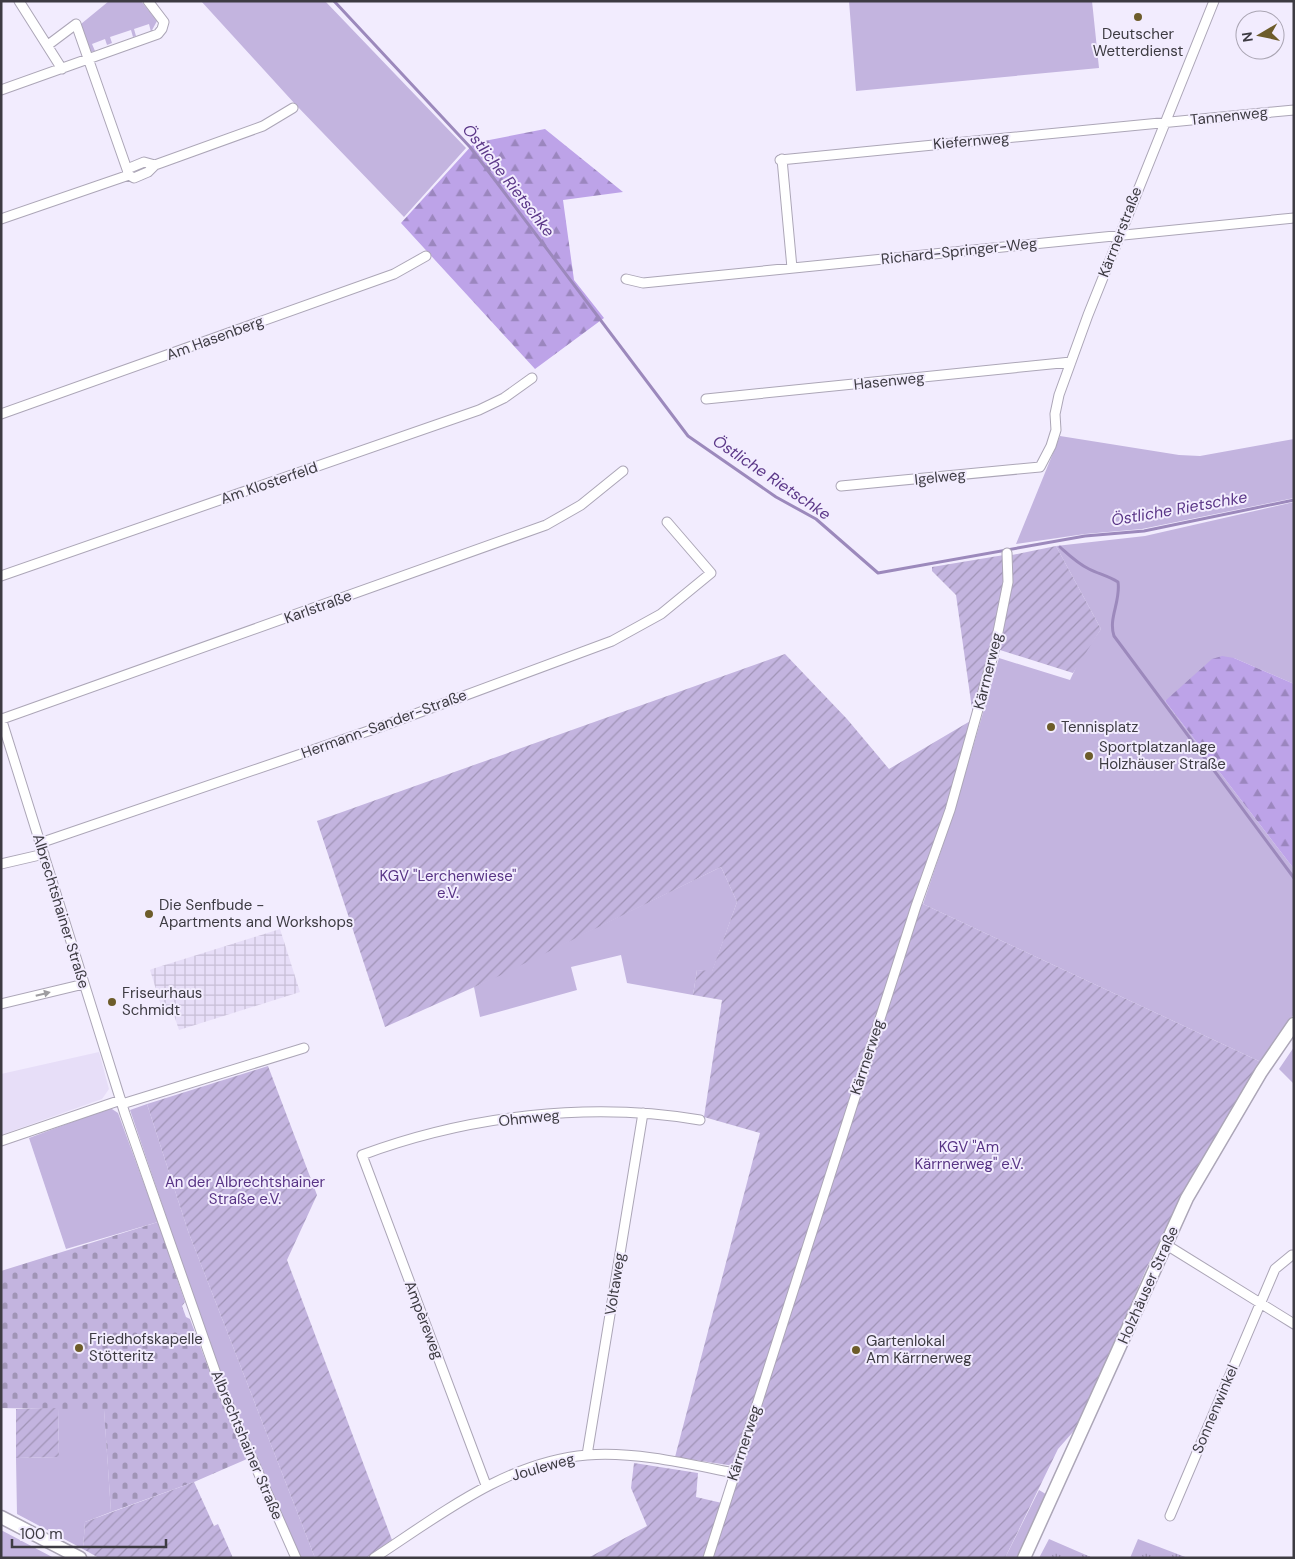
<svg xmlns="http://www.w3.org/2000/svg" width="1295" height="1559" font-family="'DM Sans',sans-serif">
<defs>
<pattern id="industrial-grid" width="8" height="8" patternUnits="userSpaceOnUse" patternTransform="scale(1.25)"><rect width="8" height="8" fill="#e7def8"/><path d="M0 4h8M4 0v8" fill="none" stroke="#c7bfd6"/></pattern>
<pattern id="forest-firs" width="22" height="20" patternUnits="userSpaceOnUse" patternTransform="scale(1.25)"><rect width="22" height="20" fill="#bda3e8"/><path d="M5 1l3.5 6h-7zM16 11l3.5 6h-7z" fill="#9b86be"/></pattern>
<pattern id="cemetery-stones" width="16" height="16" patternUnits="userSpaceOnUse" patternTransform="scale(1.25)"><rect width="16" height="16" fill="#c3b4df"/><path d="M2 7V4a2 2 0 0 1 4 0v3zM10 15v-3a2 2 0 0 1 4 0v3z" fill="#a094b6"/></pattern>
<pattern id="park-tufts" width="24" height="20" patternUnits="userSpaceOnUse" patternTransform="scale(1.25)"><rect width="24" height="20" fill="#c3b4df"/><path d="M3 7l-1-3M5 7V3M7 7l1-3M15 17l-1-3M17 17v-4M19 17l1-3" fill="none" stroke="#a094b6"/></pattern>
<pattern id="garden-furrows" width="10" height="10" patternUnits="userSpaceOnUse" patternTransform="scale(1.25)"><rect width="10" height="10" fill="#c3b4df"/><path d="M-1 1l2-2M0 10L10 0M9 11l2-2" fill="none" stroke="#a094b6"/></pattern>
</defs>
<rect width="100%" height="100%" fill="#f2ecfe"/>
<!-- built -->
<path fill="#e7def8" d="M99 1052 109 1089 102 1099 1 1135V1074Z"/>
<!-- industrial -->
<path fill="url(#industrial-grid)" d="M280 929 300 992 179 1030 172 1009 163 1012 150 970 152 969Z"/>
<!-- grass -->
<path fill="#c3b4df" d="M109 1H141L157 21 151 32 149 24 134 29 136 36 133 37 131 30 110 37 112 43 107 45 105 39 92 44 95 51 91 52 81 24Z
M201 1H325L466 148 404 217 295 104Z
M849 1H1092L1099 68 856 91Z
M1060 436 1179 455 1200 456 1294 439V498L1142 529 1085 534 1016 544Z
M1294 502V684L1234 658 1165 701 1294 869V1014L1261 1062 923 904 954 812 999 658 1070 680 1080 659 1101 629 1056 546 1145 536Z
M721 867 737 902 712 972 697 970 693 995 627 983 621 955 571 967 577 990 480 1017 474 987Z
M1294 1047V1084L1279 1069Z
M147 1104 188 1231 315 1558H301L224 1387 130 1110Z
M107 1109H112L118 1113 158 1222 66 1249 29 1138Z
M58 1408 104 1409 111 1512 85 1522 83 1549 17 1514 16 1458 59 1457Z
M1039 1490 1049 1496 1017 1558H1005Z
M1 1530 54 1558H1Z"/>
<!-- forest -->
<path fill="url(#forest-firs)" d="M545 129 623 192 563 200 574 280 604 318 535 369 401 223 474 143Z
M1222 656 1234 658 1294 684V869L1165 701 1212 659Z"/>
<!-- cemetery -->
<path fill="url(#cemetery-stones)" d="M158 1222 185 1302 182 1306 186 1317 190 1319 217 1391 247 1459 194 1482 111 1512 104 1410 1 1408V1271Z"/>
<!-- park -->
<path fill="url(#park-tufts)" d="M1049 1539 1093 1558H1039Z
M1138 1539 1188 1558H1130Z"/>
<!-- garden -->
<path fill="url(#garden-furrows)" d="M1056 546 1101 629 1073 673 1000 650 1013 573 1012 555Z
M1004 555C1005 609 986 664 973 716L956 595 932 571V567Z
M785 654 847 719 889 769 972 720 946 811 915 902 923 904 1261 1062 1186 1187 1147 1267 1080 1424 1058 1449 1005 1558H711L741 1467 675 1457 760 1133 704 1117 722 1000 693 995 697 970 712 971 737 902 721 867 499 976 385 1027 317 821Z
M268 1066 317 1195 287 1260 392 1540 366 1558H315L188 1231 147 1104Z
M58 1408 59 1457 16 1458V1409Z
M634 1463 698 1473 696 1497 722 1503 704 1558H588L647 1526 631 1488Z
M194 1482 214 1526 218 1524 233 1558H99L83 1549 85 1522Z"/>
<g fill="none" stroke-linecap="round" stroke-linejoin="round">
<!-- stream -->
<path stroke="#9c89bc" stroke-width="3" d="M334 1 470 147 688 436 776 497 816 519 878 573 1085 536 1144 531 1294 500
M1060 547C1069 555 1077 563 1089 569 1099 574 1108 576 1118 582 1121 601 1108 618 1114 636L1294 878"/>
<!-- street casing -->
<g stroke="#aca6b7" stroke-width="11">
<path id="street" d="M19 1 62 69
M48 45 76 24 129 175
M1 90 158 34 162 29 164 22 148 1
M782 159 792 268
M780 160 1294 110
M127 169 144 162 155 165
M1 219 129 175 134 178 148 172 155 165 263 126 293 108
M626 279 643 283 1294 218
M706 399 1071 362
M1 414 394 274 426 256
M841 486 1040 467 1051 446 1056 430 1055 414 1059 395 1088 315 1214 1
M1 576 479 410 504 398 532 378
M1 718 125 1114 221 1388 296 1558
M2 719 546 525 581 505 623 471
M40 843 380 727 612 641 661 614 711 573 667 522
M1 864 44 854
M1 1004 84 984
M122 1104 304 1048
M1 1141 121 1100
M1165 1244 1294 1324
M587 1455 643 1113
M486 1485 362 1155C467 1116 589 1101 700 1120
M1170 1516 1275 1269 1292 1255
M374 1558C440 1515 506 1462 587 1455 634 1451 689 1464 734 1473
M708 1558 916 906 950 810 994 652 1008 582 1007 553"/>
</g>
<!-- secondary casing -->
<g stroke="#aca6b7" stroke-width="15">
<path id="secondary" d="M1 1517 80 1558
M1024 1558 1187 1198 1261 1072 1294 1024"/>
</g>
<!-- street -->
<use href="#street" stroke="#fff" stroke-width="9"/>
<!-- secondary -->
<use href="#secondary" stroke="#fff" stroke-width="12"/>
</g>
<!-- one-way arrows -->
<defs><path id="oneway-solid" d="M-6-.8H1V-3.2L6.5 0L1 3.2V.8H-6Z" transform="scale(1.25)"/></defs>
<use fill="#9e9da0" href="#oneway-solid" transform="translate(43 994) rotate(-14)"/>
<!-- markers -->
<g fill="#6d5c2a" stroke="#f2ecfe" stroke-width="2">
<circle cx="1138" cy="17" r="5"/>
<circle cx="1051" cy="727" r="5"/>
<circle cx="1089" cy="756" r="5"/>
<circle cx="149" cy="914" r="5"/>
<circle cx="112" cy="1002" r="5"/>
<circle cx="79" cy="1348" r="5"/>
<circle cx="856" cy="1350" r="5"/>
</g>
<g text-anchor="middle" stroke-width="4" stroke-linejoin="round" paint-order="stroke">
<!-- poi labels -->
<g font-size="15" fill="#3d3b42" stroke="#f2ecfe" text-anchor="start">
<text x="1138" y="39" text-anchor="middle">Deutscher<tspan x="1138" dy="17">Wetterdienst</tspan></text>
<text x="1061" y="732">Tennisplatz</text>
<text x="1099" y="752">Sportplatzanlage<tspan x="1099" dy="17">Holzhäuser Straße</tspan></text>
<text x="159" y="910">Die Senfbude -<tspan x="159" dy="17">Apartments and Workshops</tspan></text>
<text x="122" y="998">Friseurhaus<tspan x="122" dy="17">Schmidt</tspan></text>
<text x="89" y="1344">Friedhofskapelle<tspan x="89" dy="17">Stötteritz</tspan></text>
<text x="866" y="1346">Gartenlokal<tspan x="866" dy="17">Am Kärrnerweg</tspan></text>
</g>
<!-- street labels -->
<g font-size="15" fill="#3d3b42" stroke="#f2ecfe">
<text transform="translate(1229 116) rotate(-6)" y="5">Tannenweg</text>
<text transform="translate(971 141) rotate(-5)" y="5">Kiefernweg</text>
<text transform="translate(1120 232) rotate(-69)" y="5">Kärrnerstraße</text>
<text transform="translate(959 251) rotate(-6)" y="5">Richard-Springer-Weg</text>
<text transform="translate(215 338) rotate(-20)" y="5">Am Hasenberg</text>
<text transform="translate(889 381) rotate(-6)" y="5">Hasenweg</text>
<text transform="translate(940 477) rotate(-6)" y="5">Igelweg</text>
<text transform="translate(269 483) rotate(-19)" y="5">Am Klosterfeld</text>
<text transform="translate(318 607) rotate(-20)" y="5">Karlstraße</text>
<text transform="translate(988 671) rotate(-76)" y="5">Kärrnerweg</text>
<text transform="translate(384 724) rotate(-20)" y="5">Hermann-Sander-Straße</text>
<text transform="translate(61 911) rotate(73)" y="5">Albrechtshainer Straße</text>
<text transform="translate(867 1057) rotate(-72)" y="5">Kärrnerweg</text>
<text transform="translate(529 1118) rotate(-6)" y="5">Ohmweg</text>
<text transform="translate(615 1284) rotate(-81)" y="5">Voltaweg</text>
<text transform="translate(1148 1285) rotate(-66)" y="5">Holzhäuser Straße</text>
<text transform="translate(424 1320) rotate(69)" y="5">Ampèreweg</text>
<text transform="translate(1215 1409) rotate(-67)" y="5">Sonnenwinkel</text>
<text transform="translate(744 1443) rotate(-72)" y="5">Kärrnerweg</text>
<text transform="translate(247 1445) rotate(67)" y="5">Albrechtshainer Straße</text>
<text transform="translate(543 1467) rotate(-16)" y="5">Jouleweg</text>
</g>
<!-- park labels -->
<g font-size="15" fill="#583485" stroke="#f2ecfe">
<text x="448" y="881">KGV "Lerchenwiese"<tspan x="448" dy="17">e.V.</tspan></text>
<text x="969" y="1152">KGV "Am<tspan x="969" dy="17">Kärrnerweg" e.V.</tspan></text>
<text x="245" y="1187">An der Albrechtshainer<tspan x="245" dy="17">Straße e.V.</tspan></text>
</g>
<!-- water labels -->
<g font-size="16" font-style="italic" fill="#5b3788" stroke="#f2ecfe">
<text transform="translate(509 180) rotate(52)" y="6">Östliche Rietschke</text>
<text transform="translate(772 477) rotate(34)" y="6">Östliche Rietschke</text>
<text transform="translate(1179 508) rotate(-10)" y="6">Östliche Rietschke</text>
</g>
</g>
<!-- border -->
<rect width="1295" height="1559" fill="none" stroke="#3d3b42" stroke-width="5"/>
<!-- north arrow -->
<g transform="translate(1260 35) rotate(261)"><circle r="24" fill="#f2ecfe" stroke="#aaa5b3"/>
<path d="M0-4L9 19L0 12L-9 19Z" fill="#6d5c2a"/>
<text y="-8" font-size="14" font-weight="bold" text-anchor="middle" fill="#3d3b42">N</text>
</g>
<!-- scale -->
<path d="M12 1539v8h154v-8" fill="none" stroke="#3d3b42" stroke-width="2.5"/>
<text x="20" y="1539" font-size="15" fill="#3d3b42" stroke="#f2ecfe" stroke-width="4" paint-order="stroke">100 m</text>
</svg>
